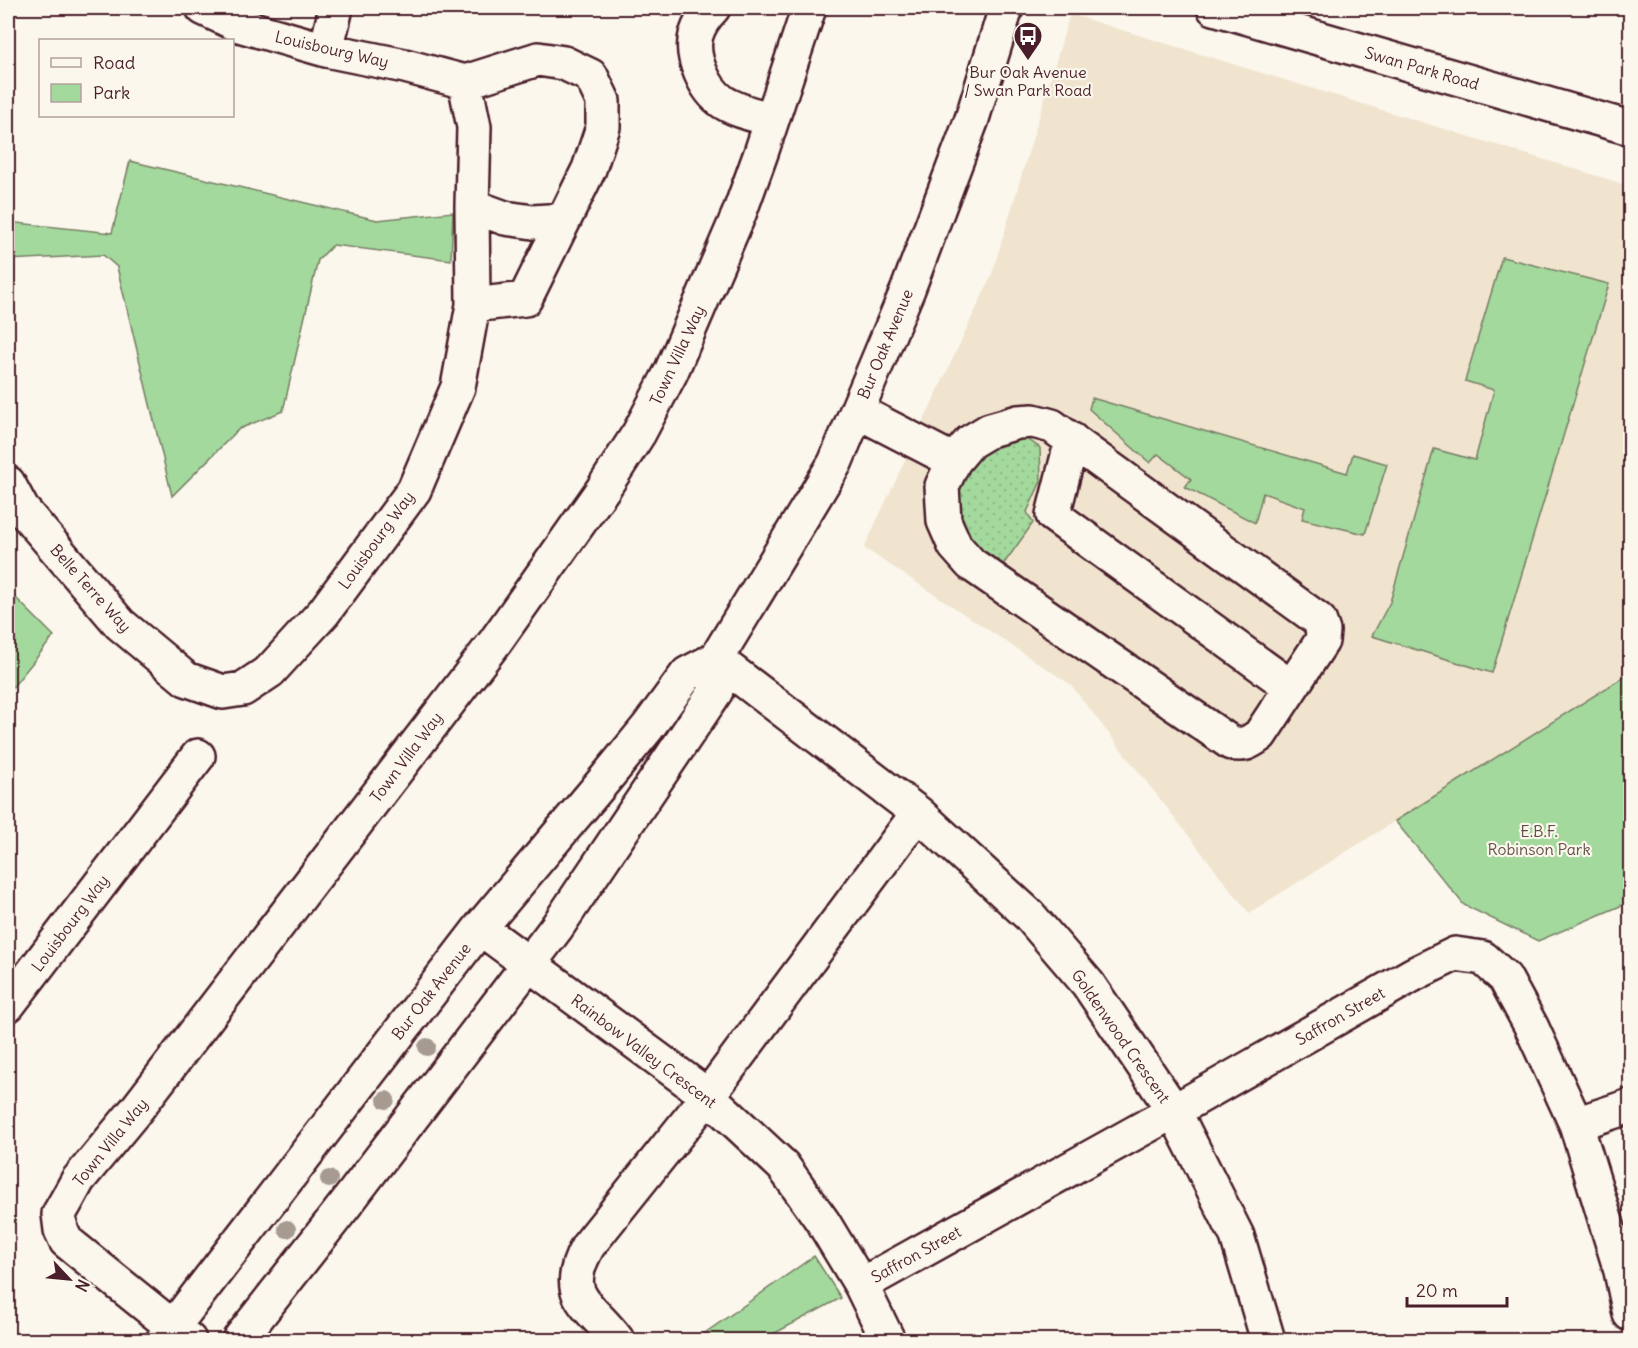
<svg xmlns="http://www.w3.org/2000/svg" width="1638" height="1348" font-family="Delius,sans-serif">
<defs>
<pattern id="grass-dots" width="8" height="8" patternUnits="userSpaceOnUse" patternTransform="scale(1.5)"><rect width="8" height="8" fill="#a3d99c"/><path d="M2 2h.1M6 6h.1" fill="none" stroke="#8eba87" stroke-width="1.8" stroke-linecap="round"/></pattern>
</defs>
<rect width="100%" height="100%" fill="#fbf7ec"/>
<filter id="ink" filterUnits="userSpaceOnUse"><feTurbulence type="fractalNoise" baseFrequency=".0167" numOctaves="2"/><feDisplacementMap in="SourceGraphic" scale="12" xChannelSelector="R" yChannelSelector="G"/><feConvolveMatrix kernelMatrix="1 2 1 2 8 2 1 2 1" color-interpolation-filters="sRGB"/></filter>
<g filter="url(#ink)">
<!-- built -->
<path fill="#f0e4cf" d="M1070 14 1630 186V673L1249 913 1070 684 864 548 991 277Z"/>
<!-- grass -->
<path fill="url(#grass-dots)" stroke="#767c64" stroke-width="1.5" d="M1022 435 1040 448 1041 481 1027 512 1033 523 1003 565 966 540 952 497 968 465 994 441Z"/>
<!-- green -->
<path fill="#a3d99c" stroke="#767c64" stroke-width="1.5" d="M130 161 377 220 453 212 451 260 333 245 318 260 283 411 239 429 172 496 117 267 103 255 8 260V222L112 233Z
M1502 257 1609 284 1492 673 1372 636 1390 602 1434 449 1475 460 1494 390 1465 381Z
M1092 398 1347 473 1353 454 1387 464 1365 534 1302 519 1305 508 1263 493 1255 523 1185 487 1191 479 1158 454 1150 463 1089 409Z
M8 590 54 636 8 693Z
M1630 673V902L1538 941 1464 905 1395 821Z
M814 1256 841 1298 762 1340H695Z"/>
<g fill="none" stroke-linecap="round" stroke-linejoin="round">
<!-- minor casing -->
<g stroke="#4a1f2b" stroke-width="38">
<path id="minor" d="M203 8 239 25 326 50 405 66 465 82 538 59 564 63 591 76 603 101V127L589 169 525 299 473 305
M713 8C706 15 699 25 696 35 690 57 705 90 723 102 737 111 756 115 772 120
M1214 8 1630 128
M326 50 336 8
M472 206 505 218 533 222 564 220
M857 411 954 461
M1033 421 1052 426 1319 620 1323 631 1322 641 1260 735C1249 743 1244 746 1231 743L971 564 955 546 944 521 942 486 954 461 970 442 990 430 1018 422Z
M1072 440 1053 515 1291 687
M8 483 22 509 120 624 186 679 223 692 243 689 270 671 324 612 414 490 458 387 473 305 472 206 474 127 465 82
M716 659 918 813 1029 915 1088 984 1174 1111 1237 1236 1268 1340
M480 928 708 1096 783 1166 823 1222 861 1285 888 1340
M8 1005 198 756
M1576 1124 1630 1106
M861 1285 1174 1111 1414 974 1455 954 1483 958 1505 978 1531 1026 1576 1124 1621 1271 1630 1314
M163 1340 480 928 607 777 648 727 687 674 716 659
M189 1340 66 1241 61 1230 59 1214 67 1200 78 1180 136 1110 495 642 603 489 639 433 671 372 739 214 761 153 809 8
M239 1340 345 1205 557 927 716 691V659L835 463 908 289 972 119 1006 8
M617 1340C590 1304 559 1297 588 1246L708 1096 918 813"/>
</g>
<!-- minor -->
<use href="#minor" stroke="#fbf7ec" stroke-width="33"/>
</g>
<!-- trees -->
<g fill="#a69a91">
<circle cx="427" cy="1047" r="9"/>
<circle cx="386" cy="1100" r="9"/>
<circle cx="329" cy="1179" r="9"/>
<circle cx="287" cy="1229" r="9"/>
</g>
</g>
<!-- icons -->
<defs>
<g id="bus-pin" transform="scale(1.5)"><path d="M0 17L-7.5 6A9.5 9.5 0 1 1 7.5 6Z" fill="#4a1f2b" stroke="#fbf7ec"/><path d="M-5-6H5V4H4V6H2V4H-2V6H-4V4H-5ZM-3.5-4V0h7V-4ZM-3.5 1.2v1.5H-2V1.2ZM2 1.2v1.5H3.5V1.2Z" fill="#fff"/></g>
</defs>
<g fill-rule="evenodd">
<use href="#bus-pin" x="1028" y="36"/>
</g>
<g text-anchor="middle" stroke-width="4.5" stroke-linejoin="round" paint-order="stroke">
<!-- street labels -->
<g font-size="16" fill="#4a1f2b" stroke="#fbf7ec">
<text transform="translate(332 49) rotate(13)" y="6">Louisbourg Way</text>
<text transform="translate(1422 68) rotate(16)" y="6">Swan Park Road</text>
<text transform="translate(885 344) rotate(-67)" y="6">Bur Oak Avenue</text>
<text transform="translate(677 355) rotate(-65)" y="6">Town Villa Way</text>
<text transform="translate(376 540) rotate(-54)" y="6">Louisbourg Way</text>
<text transform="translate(91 588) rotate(48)" y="6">Belle Terre Way</text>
<text transform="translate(406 757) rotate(-53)" y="6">Town Villa Way</text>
<text transform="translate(70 923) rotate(-53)" y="6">Louisbourg Way</text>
<text transform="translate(431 991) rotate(-52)" y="6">Bur Oak Avenue</text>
<text transform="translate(1340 1016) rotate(-30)" y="6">Saffron Street</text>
<text transform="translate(1121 1036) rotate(55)" y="6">Goldenwood Crescent</text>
<text transform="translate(644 1051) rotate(37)" y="6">Rainbow Valley Crescent</text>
<text transform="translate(110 1142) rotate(-51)" y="6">Town Villa Way</text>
<text transform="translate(916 1254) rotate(-29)" y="6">Saffron Street</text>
</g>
<!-- poi labels -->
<g font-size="16" fill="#4a1f2b" stroke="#fbf7ec">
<text x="1028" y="78">Bur Oak Avenue<tspan x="1028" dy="18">/ Swan Park Road</tspan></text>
</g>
<!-- park labels -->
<g font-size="16" fill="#604e47" stroke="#fbf7ec">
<text x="1539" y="837">E.B.F.<tspan x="1539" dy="18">Robinson Park</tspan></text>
</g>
</g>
<!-- margin -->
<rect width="1638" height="1348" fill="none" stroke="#fbf7ec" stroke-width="30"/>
<rect x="15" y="15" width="1608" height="1318" fill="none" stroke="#4a1f2b" stroke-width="2" filter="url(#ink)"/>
<!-- legend -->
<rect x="39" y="39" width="195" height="78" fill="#fbf7ec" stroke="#b4a19f" stroke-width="1.5"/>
<rect x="51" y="58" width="30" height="9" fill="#fbf7ec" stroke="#b4a19f" stroke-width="1.5"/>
<text x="93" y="69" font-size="18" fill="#4a1f2b">Road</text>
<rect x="51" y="84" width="30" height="18" fill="#a3d99c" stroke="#b4a19f" stroke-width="1.5"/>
<text x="93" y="99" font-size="18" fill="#4a1f2b">Park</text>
<!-- north arrow -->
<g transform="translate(69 1279) rotate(116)" stroke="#fbf7ec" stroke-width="4.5" paint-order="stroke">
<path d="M0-4.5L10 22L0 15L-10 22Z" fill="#4a1f2b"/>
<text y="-9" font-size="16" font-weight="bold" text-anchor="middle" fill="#4a1f2b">N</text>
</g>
<!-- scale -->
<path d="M1407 1297v9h100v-9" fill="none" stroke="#4a1f2b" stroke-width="3"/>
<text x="1416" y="1297" font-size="18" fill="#4a1f2b" stroke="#fbf7ec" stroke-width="4.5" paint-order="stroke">20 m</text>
</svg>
